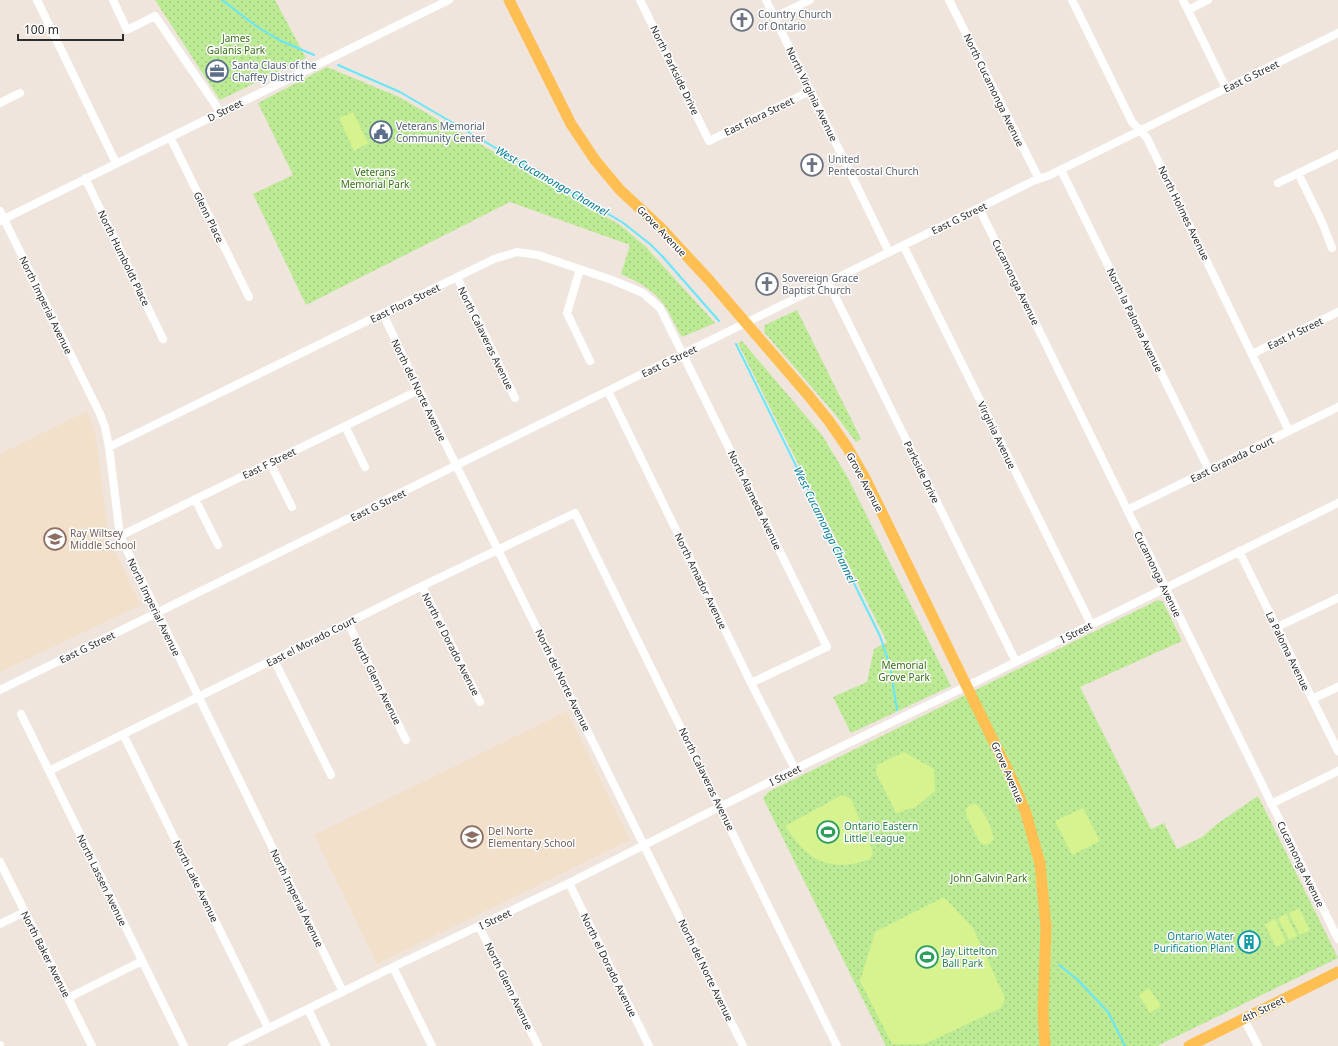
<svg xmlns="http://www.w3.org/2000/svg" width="1338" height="1046" font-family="'Noto Sans',sans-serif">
<defs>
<pattern id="park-dots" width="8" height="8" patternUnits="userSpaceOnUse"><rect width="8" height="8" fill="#bdea94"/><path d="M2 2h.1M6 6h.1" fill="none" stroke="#a3c980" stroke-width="1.8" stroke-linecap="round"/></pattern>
</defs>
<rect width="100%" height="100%" fill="#efe5dd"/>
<!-- education -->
<path fill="#f2e0cb" d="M87 411 93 425 96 438 108 533 112 545 141 605 0 672V454Z
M567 711 630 840 377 964 314 835Z"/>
<!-- park -->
<path fill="url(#park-dots)" d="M155 0H275L306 58 220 100Z
M327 67 399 97 620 225 646 247 715 323 682 337C675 326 670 312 662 302 651 288 636 281 621 274L630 245 510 202 306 305 253 194 293 175 258 103Z
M797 310 861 439 856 442 834 413 764 332 765 325Z
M742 341 822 435 848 478 951 686 851 733 833 697 867 682 874 649 887 642 738 343Z
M1158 600 1163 602 1182 641 1080 687 1151 829 1164 823 1177 849 1202 837 1217 824 1258 796 1338 958 1157 1046H886L763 798 768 792Z"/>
<!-- pitch -->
<path fill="#d6f38f" d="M353 112 368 143 354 151 339 118Z
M904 752 934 769 935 791 916 807 896 813 876 773 877 765Z
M842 795 851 799 873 852 870 859C864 861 858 863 852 864 818 869 802 851 785 826Z
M975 804C984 809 992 829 994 839L989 844 984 845 979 841 966 815V810L969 805Z
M1083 808 1100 841 1072 855 1055 821Z
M944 897 973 928 1005 998 1001 1008 925 1044H892L860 981 875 932Z
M1299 908 1310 930 1300 935 1289 913Z
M1286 914 1297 936 1289 940 1278 918Z
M1275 919 1286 942 1276 947 1265 924Z
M1149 988 1161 1006 1150 1013 1139 995Z"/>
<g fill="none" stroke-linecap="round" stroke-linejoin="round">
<!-- stream -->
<path stroke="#66e7fb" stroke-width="2" d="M222 0 256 26 279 40 314 55
M338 65 400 92 622 222 650 244 662 256 719 321
M736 344 880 636 890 666 897 710
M1059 965 1078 980 1108 1012 1125 1046"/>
<!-- minor -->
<path stroke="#fff" stroke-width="8" d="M37 0 116 163
M113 0 127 30 155 16 215 104 220 113
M640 0 709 141 810 91
M766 0 889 252
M949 0 1039 179
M1072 0 1132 122 1147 138 1289 431
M1183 0 1226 88
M1188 10 1208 0
M775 17 810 0
M0 103 20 93
M170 137 249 297
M1061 170 1209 470
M1298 173 1322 222 1332 248
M85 178 163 339
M1278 183 1338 154
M979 208 1338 939
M0 211 100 414 105 427 109 447 120 536 343 992
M0 221 449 0
M903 245 1091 624
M580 269 567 313 590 361
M457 277 515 398
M828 282 1016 662
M383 314 419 390 743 1046
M1252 354 1338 312
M608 391 751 683 795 769
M345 426 365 467
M109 447 494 259 517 252 538 255 612 280 643 293 660 308 827 647 751 683
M270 463 292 507
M195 499 218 545
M1127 510 1338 407
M120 536 419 390
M1239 551 1338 751
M422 586 480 702
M348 623 406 740
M1277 627 1338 598
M274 660 331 775
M0 690 979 208 1033 181 1050 175 1338 33
M1312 699 1338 687
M21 714 184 1046
M123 734 268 1028
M49 771 422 586 575 513 837 1046
M1271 804 1338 771
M0 862 92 1046
M569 883 649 1046
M0 924 25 912
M479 926 538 1046
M393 967 432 1046
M68 998 142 961
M308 1009 326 1046
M1244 1019 1258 1046
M0 1045V1046
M232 1046 393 967 569 883 795 769 967 686 1338 503"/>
<!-- major -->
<path stroke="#ffbf52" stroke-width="11" d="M509 0 571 124 595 160 620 190 660 227 709 280 808 395 829 421 847 447 865 478 1010 775 1026 813 1040 864 1046 927 1043 1012 1045 1046
M1189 1046 1338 972"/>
</g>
<!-- icons -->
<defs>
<g id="church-ring" transform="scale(1.15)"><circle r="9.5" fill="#fff" stroke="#6b7280" stroke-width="1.5"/><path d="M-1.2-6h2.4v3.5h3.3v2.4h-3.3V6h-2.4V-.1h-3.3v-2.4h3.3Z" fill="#6b7280"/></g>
<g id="office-ring" transform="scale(1.15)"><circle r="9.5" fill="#fff" stroke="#5c6f8a" stroke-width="1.5"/><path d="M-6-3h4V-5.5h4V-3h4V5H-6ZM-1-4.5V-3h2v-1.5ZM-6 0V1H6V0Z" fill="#5c6f8a"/></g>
<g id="civic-ring" transform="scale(1.15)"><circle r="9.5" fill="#fff" stroke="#5c6f8a" stroke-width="1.5"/><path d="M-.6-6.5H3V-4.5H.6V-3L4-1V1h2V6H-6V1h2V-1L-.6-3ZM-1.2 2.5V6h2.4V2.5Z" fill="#5c6f8a"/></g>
<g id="school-ring" transform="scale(1.15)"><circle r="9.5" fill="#fff" stroke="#8d6e63" stroke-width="1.5"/><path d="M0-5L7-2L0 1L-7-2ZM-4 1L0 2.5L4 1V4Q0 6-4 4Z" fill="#8d6e63"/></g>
<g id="stadium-ring" transform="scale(1.15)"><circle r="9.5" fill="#fff" stroke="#2e9e5b" stroke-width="1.5"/><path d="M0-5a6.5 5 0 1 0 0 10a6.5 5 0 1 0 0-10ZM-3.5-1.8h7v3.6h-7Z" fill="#2e9e5b"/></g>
<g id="building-ring" transform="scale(1.15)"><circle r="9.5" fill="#fff" stroke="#0f9aa8" stroke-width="1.5"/><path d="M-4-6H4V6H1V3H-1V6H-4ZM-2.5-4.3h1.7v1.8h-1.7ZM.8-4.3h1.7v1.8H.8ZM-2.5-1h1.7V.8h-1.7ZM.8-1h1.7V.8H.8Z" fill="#0f9aa8"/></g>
</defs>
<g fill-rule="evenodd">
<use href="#church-ring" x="742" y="20"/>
<use href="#office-ring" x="217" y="71"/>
<use href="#civic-ring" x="381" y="132"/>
<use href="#church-ring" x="812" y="165"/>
<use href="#church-ring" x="767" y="284"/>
<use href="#school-ring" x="55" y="539"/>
<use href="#stadium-ring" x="828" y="832"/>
<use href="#school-ring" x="472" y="837"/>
<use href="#building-ring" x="1249" y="942"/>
<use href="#stadium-ring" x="927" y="957"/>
</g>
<g text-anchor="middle" stroke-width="3" stroke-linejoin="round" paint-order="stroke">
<!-- worship labels -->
<g font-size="10" fill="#5b616d" stroke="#fff" text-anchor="start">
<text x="758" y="18">Country Church<tspan x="758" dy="12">of Ontario</tspan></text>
<text x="828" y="163">United<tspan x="828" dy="12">Pentecostal Church</tspan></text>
<text x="782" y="282">Sovereign Grace<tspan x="782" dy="12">Baptist Church</tspan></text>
</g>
<!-- park labels -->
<g font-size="10" fill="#337113" stroke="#fff">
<text x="236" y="42">James<tspan x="236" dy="12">Galanis Park</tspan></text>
<text x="375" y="176">Veterans<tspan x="375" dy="12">Memorial Park</tspan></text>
<text x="904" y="669">Memorial<tspan x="904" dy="12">Grove Park</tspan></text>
<text x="989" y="882">John Galvin Park</text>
</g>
<!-- service labels -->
<g font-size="10" fill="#4e5e75" stroke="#fff" text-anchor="start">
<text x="232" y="69">Santa Claus of the<tspan x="232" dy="12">Chaffey District</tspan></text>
<text x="396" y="130">Veterans Memorial<tspan x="396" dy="12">Community Center</tspan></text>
</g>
<!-- street labels -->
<g font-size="10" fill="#2c2c2c" stroke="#fff">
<text transform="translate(675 70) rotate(64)" y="4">North Parkside Drive</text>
<text transform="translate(1251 76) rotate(-26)" y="4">East G Street</text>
<text transform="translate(994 90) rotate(64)" y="4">North Cucamonga Avenue</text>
<text transform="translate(812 94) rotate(64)" y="4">North Virginia Avenue</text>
<text transform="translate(225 110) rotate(-26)" y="4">D Street</text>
<text transform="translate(759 116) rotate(-26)" y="4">East Flora Street</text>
<text transform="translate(1184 213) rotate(64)" y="4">North Holmes Avenue</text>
<text transform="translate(209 217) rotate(64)" y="4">Glenn Place</text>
<text transform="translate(959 218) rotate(-26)" y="4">East G Street</text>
<text transform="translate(662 231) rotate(46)" y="4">Grove Avenue</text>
<text transform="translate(124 258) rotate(64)" y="4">North Humboldt Place</text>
<text transform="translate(1016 282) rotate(64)" y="4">Cucamonga Avenue</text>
<text transform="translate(405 303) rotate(-26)" y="4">East Flora Street</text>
<text transform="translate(46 305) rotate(64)" y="4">North Imperial Avenue</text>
<text transform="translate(1135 320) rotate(64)" y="4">North la Paloma Avenue</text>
<text transform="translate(1295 333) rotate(-26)" y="4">East H Street</text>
<text transform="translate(486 338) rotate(64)" y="4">North Calaveras Avenue</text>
<text transform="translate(669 361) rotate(-26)" y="4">East G Street</text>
<text transform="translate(419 390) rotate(64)" y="4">North del Norte Avenue</text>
<text transform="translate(997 435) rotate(64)" y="4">Virginia Avenue</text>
<text transform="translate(1232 459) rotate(-26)" y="4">East Granada Court</text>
<text transform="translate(269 463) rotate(-26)" y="4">East F Street</text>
<text transform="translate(922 472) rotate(64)" y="4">Parkside Drive</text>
<text transform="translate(865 482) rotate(62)" y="4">Grove Avenue</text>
<text transform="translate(755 500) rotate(64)" y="4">North Alameda Avenue</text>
<text transform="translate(378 505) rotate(-26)" y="4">East G Street</text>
<text transform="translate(1158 574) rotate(64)" y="4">Cucamonga Avenue</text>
<text transform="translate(701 581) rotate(64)" y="4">North Amador Avenue</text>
<text transform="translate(154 607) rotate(64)" y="4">North Imperial Avenue</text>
<text transform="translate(1076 632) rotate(-27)" y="4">I Street</text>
<text transform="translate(311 641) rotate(-27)" y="4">East el Morado Court</text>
<text transform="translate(451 644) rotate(63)" y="4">North el Dorado Avenue</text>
<text transform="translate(87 647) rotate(-26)" y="4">East G Street</text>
<text transform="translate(1288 651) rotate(64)" y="4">La Paloma Avenue</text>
<text transform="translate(563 680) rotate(64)" y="4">North del Norte Avenue</text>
<text transform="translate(377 681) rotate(63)" y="4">North Glenn Avenue</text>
<text transform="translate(1008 772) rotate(66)" y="4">Grove Avenue</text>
<text transform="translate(785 775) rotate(-27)" y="4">I Street</text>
<text transform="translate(707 779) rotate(64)" y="4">North Calaveras Avenue</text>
<text transform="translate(1301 864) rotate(64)" y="4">Cucamonga Avenue</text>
<text transform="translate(102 880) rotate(64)" y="4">North Lassen Avenue</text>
<text transform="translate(196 881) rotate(64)" y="4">North Lake Avenue</text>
<text transform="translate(297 898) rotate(64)" y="4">North Imperial Avenue</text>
<text transform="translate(495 919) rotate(-25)" y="4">I Street</text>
<text transform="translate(46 954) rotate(63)" y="4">North Baker Avenue</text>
<text transform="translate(609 965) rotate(64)" y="4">North el Dorado Avenue</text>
<text transform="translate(706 970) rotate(64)" y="4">North del Norte Avenue</text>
<text transform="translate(509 986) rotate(64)" y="4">North Glenn Avenue</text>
<text transform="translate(1263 1009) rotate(-26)" y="4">4th Street</text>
</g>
<!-- education labels -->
<g font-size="10" fill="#785e54" stroke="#fff" text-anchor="start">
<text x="70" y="537">Ray Wiltsey<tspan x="70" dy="12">Middle School</tspan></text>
<text x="488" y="835">Del Norte<tspan x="488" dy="12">Elementary School</tspan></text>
</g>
<!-- leisure labels -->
<g font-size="10" fill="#27864d" stroke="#fff" text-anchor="start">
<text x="844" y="830">Ontario Eastern<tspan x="844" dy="12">Little League</tspan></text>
<text x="942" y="955">Jay Littelton<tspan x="942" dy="12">Ball Park</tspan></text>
</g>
<!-- culture labels -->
<g font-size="10" fill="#0d838f" stroke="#fff" text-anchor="end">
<text x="1234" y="940">Ontario Water<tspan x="1234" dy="12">Purification Plant</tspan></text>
</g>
<!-- water labels -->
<g font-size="11" font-style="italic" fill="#027b9c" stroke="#fff">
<text transform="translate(552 181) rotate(30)" y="4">West Cucamonga Channel</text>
<text transform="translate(825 525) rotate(64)" y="4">West Cucamonga Channel</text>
</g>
</g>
<!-- scale -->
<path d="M18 34v6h105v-6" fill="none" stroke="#2c2c2c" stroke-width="2"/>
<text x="24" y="34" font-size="12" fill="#2c2c2c" stroke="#ffffff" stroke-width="3" paint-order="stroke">100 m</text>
</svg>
